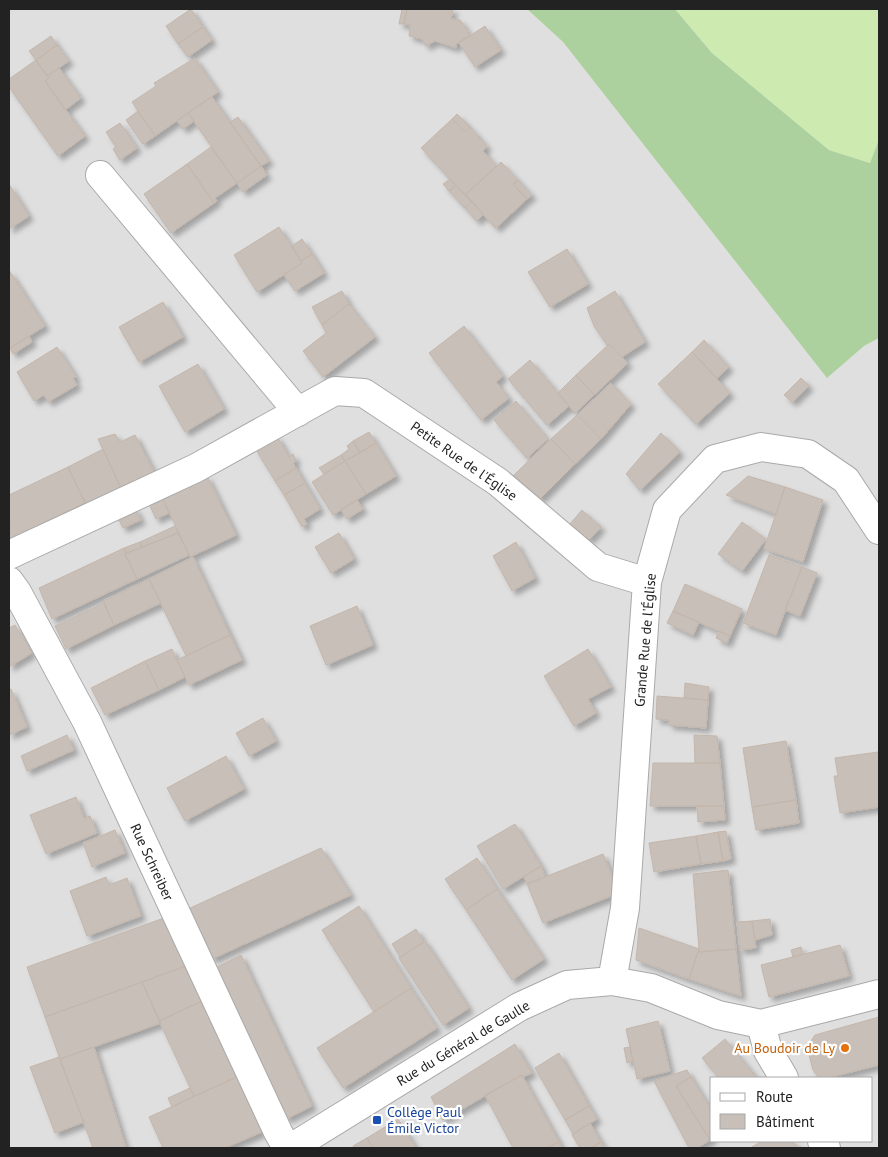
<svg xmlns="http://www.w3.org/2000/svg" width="888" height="1157" font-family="'PT Sans',sans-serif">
<defs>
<filter id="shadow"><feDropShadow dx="4.5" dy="4.5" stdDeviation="2.5" flood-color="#0004"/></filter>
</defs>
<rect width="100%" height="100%" fill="#f2efe9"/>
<!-- residential -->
<path fill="#e0dfdf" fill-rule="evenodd" d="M9 9H527L563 42 827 377 864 346 879 338V1148H9ZM712 1078H872V1141H712Z"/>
<!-- grass -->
<path fill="#cdebb0" d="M675 9H879V139L870 163 829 150 712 53Z"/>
<!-- forest -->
<path fill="#add19e" d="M527 9H675L712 53 829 150 870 163 879 139V338L864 346 827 378 563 42Z"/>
<!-- building -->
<path fill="#c7bfb8" stroke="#c4b6ab" filter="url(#shadow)" d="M191 9 203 27 178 44 166 26Z
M402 9H407L404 24H399Z
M407 9H453L451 19 460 20 470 35 456 44V48L435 41 426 46 422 39 409 36 410 25 404 24Z
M485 26 501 50 475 67 459 43Z
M203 27 212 40 188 57 178 44Z
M51 36 57 45 36 60 29 51Z
M57 45 69 61 47 76 36 60Z
M195 58 218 92 155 136 132 102 156 86 154 83Z
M36 60 49 78 45 81 85 136 58 156 9 87V79Z
M59 68 81 98 65 110 45 81 49 78 47 76Z
M212 97 261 166 237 183 188 113Z
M138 111 155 136 143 144 126 120Z
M188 113 194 121 183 129 177 121Z
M457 114 470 127 465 132 452 119Z
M238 117 269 161 261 166 230 122Z
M452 119 465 132 470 127 487 146 483 151 497 166 465 195 421 148Z
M120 123 137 148 120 160 113 149 116 147 106 132Z
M211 147 237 183 215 198 217 201 214 203 187 164Z
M501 162 518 180 513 184 527 199 496 228 465 195Z
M187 164 214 203 171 233 144 194Z
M261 166 267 175 243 192 237 183Z
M450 179 456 185 449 191 443 184Z
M518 180 532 195 527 199 513 184Z
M9 184 29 216 9 229Z
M456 185 472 201 465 208 449 191Z
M472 201 483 215 477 221 465 208Z
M279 227 302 263 257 292 234 255Z
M302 239 312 254 301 261 292 246Z
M567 249 588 284 550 307 528 272Z
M312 254 324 273 295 291 284 275 302 263 301 261Z
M9 270 45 326 10 348 9 347Z
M342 291 349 304 322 325 312 307Z
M615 291 645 342 622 357 609 344 607 345 594 326 587 308Z
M163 302 183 337 139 362 119 327Z
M349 304 375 337 323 377 303 351 326 333 322 325Z
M464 326 503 376 496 382 509 398 481 420 429 353Z
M29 336 32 342 13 354 10 348Z
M704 340 729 367 717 378 692 352Z
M609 344 628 363 594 395 576 375Z
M57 347 76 377 73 378 77 385 48 402 44 395 34 401 17 372Z
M692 352 730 393 696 424 658 384Z
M530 360 569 406 547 425 508 379Z
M198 364 224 409 185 432 159 386Z
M576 375 594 395 575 413 558 393Z
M801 378 809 386 792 402 784 395Z
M611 383 631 404 601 439 577 415Z
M516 401 548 439 527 458 494 420Z
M577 415 601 439 575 464 551 439Z
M369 432 376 443 360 453 353 441Z
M661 433 680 452 640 490 626 474Z
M115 434 120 442 135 435 154 472 121 488 98 439Z
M277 436 289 457 293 454 296 461 293 463 296 468 275 481 255 448Z
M551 439 575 464 540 499 513 476Z
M353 441 360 453 345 461 341 455 349 449 347 446Z
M376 443 396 476 366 494 345 461Z
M103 449 121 488 86 504 68 467Z
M341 455 345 461 324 474 319 468Z
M345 461 366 494 333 515 312 482Z
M68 467 85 503 10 539 9 495Z
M296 468 305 483 284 495 275 481Z
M207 476 236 535 190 557 162 497Z
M748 476 785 487 776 514 726 495Z
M305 483 320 509 304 519 307 524 302 527 284 495Z
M785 487 823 500 803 562 764 549Z
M162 497 169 513 156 519 149 504Z
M357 500 363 509 347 519 341 510Z
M135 508 141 520 123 528 117 516Z
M582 510 601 527 589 540 570 524Z
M742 522 766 539 742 571 718 554Z
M175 526 178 533 142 547 140 542Z
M178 533 189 555 137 579 125 554Z
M339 533 354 559 331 573 315 547Z
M140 542 142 547 126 553 124 548Z
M516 542 535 578 512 591 493 556Z
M124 548 126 553 125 554 137 579 52 619 39 588Z
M769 555 802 567 776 635 743 623Z
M193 557 230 635 186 656 149 579Z
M802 567 817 573 800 616 785 610Z
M149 579 161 603 114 625 103 601Z
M685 584 742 609 730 636 673 611Z
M104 603 114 625 66 649 55 626Z
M357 606 373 645 326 665 310 626Z
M673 611 699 622 693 635 667 623Z
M15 625 32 653 9 667V628Z
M719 631 730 636 727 643 716 638Z
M230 635 242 660 189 685 177 660Z
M172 649 185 677 159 690 145 661Z
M588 649 611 687 588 699 596 713 574 726 544 676Z
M145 661 159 690 105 715 91 688Z
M685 683 709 687 708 700 684 698Z
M11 689 27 727 9 735V690Z
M657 696 708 700 706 728 669 725V720L656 719Z
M263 718 276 741 249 756 236 733Z
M67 735 74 750 27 771 21 756Z
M694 735 717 736 720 763H695Z
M786 741 796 800 752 807 743 748Z
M878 752 879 762V807L840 813 834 776H838L835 758Z
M226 756 244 789 185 821 167 788Z
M653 763H720L724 806H650Z
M76 797 84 818 90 816 97 833 46 854 30 815Z
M796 800 799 823 756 830 752 807Z
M697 806H724L725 820 698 822Z
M515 824 541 866 503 889 477 846Z
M115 830 125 853 92 867 83 843Z
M726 831 731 859 723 861 718 832Z
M718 832 723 861 701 864 696 836Z
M696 836 701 864 654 872 649 843Z
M321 848 351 895 212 959 188 909Z
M603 854 619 893 543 923 527 884Z
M477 858 497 889 466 910 445 879Z
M541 866 545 877 527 884 524 877Z
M728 870 736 949 698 952 699 949 693 874Z
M106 877 109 885 127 878 141 916 87 936 70 891Z
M497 889 544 959 512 980 466 910Z
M359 906 411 988 374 1012 322 930Z
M164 918 186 966 45 1017 27 967Z
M770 919 772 935 755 940 752 921Z
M752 921 756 948 740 950 737 922Z
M639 928 699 949 689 979 636 960Z
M416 929 424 942 400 957 392 944Z
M425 941 469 1008 443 1025 399 958Z
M840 945 849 976 769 997 761 965Z
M801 947 803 954 793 957 791 950Z
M736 949 741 996 689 979 698 952Z
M241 955 312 1106 286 1119 215 968Z
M186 966 202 1001 159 1021 142 982Z
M142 982 161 1023 60 1059 45 1017Z
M411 988 437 1028 343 1088 317 1048Z
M202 1001 237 1077 194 1096 159 1021Z
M879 1017V1065L828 1078H819L813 1070 807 1047 815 1035Z
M658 1021 670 1071 637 1079 626 1029Z
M725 1039 757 1078H719L702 1058Z
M515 1044 532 1073 523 1077 522 1075 443 1120 431 1097Z
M94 1047 126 1148H93L60 1059Z
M630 1047 633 1061 627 1063 624 1048Z
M559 1053 589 1106 565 1120 535 1068Z
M59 1057 84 1122 55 1133 30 1067Z
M687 1070 691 1077 676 1086 710 1140 697 1148H689L654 1081Z
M522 1075 559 1142 546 1148H513L485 1095Z
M237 1077 262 1132 225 1148H163L149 1117Z
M691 1077 712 1111V1139L710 1140 676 1086Z
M190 1088 194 1096 172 1107 168 1098Z
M589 1106 597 1119 573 1134 565 1120Z
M398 1119 416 1148H373L367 1138Z
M590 1123 601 1142 591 1148H580L572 1135Z
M367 1138 373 1148H354L353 1146Z
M762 1141H793L798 1148H753L752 1147Z
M559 1142 562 1148H546Z
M601 1142 606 1148H591Z"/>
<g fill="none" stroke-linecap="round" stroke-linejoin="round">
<!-- minor casing -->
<g stroke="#a9a9a9" stroke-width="30">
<path id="minor" d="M100 175 298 412
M9 555 196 468 335 391 364 393 498 482 598 567 647 582
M9 581 17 592 87 722 278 1132 287 1148
M612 981 625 908 647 582 667 510 715 459 761 447 808 454 846 480 879 530
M761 1024 768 1051 784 1078
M822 1141 826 1148"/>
</g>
<!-- tertiary casing -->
<g stroke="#a9a9a9" stroke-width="30">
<path id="tertiary" d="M291 1148 519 1007 567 985 612 981 651 988 718 1015 761 1024 879 994"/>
</g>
<!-- minor -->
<use href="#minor" stroke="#fff" stroke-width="28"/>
<!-- tertiary -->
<use href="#tertiary" stroke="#fff" stroke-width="28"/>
</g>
<!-- markers -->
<circle fill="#e8710a" stroke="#fff" stroke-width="2" cx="845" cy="1048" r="5"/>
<rect fill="#1a4fb4" stroke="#fff" stroke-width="2" x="372" y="1115" width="10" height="10" rx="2.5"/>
<g text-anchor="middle" stroke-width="4.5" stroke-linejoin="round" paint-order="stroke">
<!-- street labels -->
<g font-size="14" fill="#222" stroke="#fff">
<text transform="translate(464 461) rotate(35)" y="5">Petite Rue de l'Église</text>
<text transform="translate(645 640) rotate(-85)" y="5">Grande Rue de l'Église</text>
<text transform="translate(152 862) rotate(65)" y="5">Rue Schreiber</text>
<text transform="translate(463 1043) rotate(-31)" y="5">Rue du Général de Gaulle</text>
</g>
<!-- food labels -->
<g font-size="14" fill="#c56008" stroke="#fff" text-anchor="end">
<text x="835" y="1053">Au Boudoir de Ly</text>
</g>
<!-- transit labels -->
<g font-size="14" fill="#164399" stroke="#fff" text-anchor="start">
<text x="387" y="1117">Collège Paul<tspan x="387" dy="16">Émile Victor</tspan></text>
</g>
</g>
<!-- border -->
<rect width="888" height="1157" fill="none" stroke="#222222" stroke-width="20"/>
<!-- legend -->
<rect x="710" y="1077" width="162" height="65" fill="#ffffff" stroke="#a7a7a7"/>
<rect x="720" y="1093" width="25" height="8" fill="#ffffff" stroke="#a7a7a7"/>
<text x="756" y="1102" font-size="15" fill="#222222">Route</text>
<rect x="720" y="1114" width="25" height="15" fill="#c7bfb8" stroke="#a7a7a7"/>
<text x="756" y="1127" font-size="15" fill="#222222">Bâtiment</text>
</svg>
